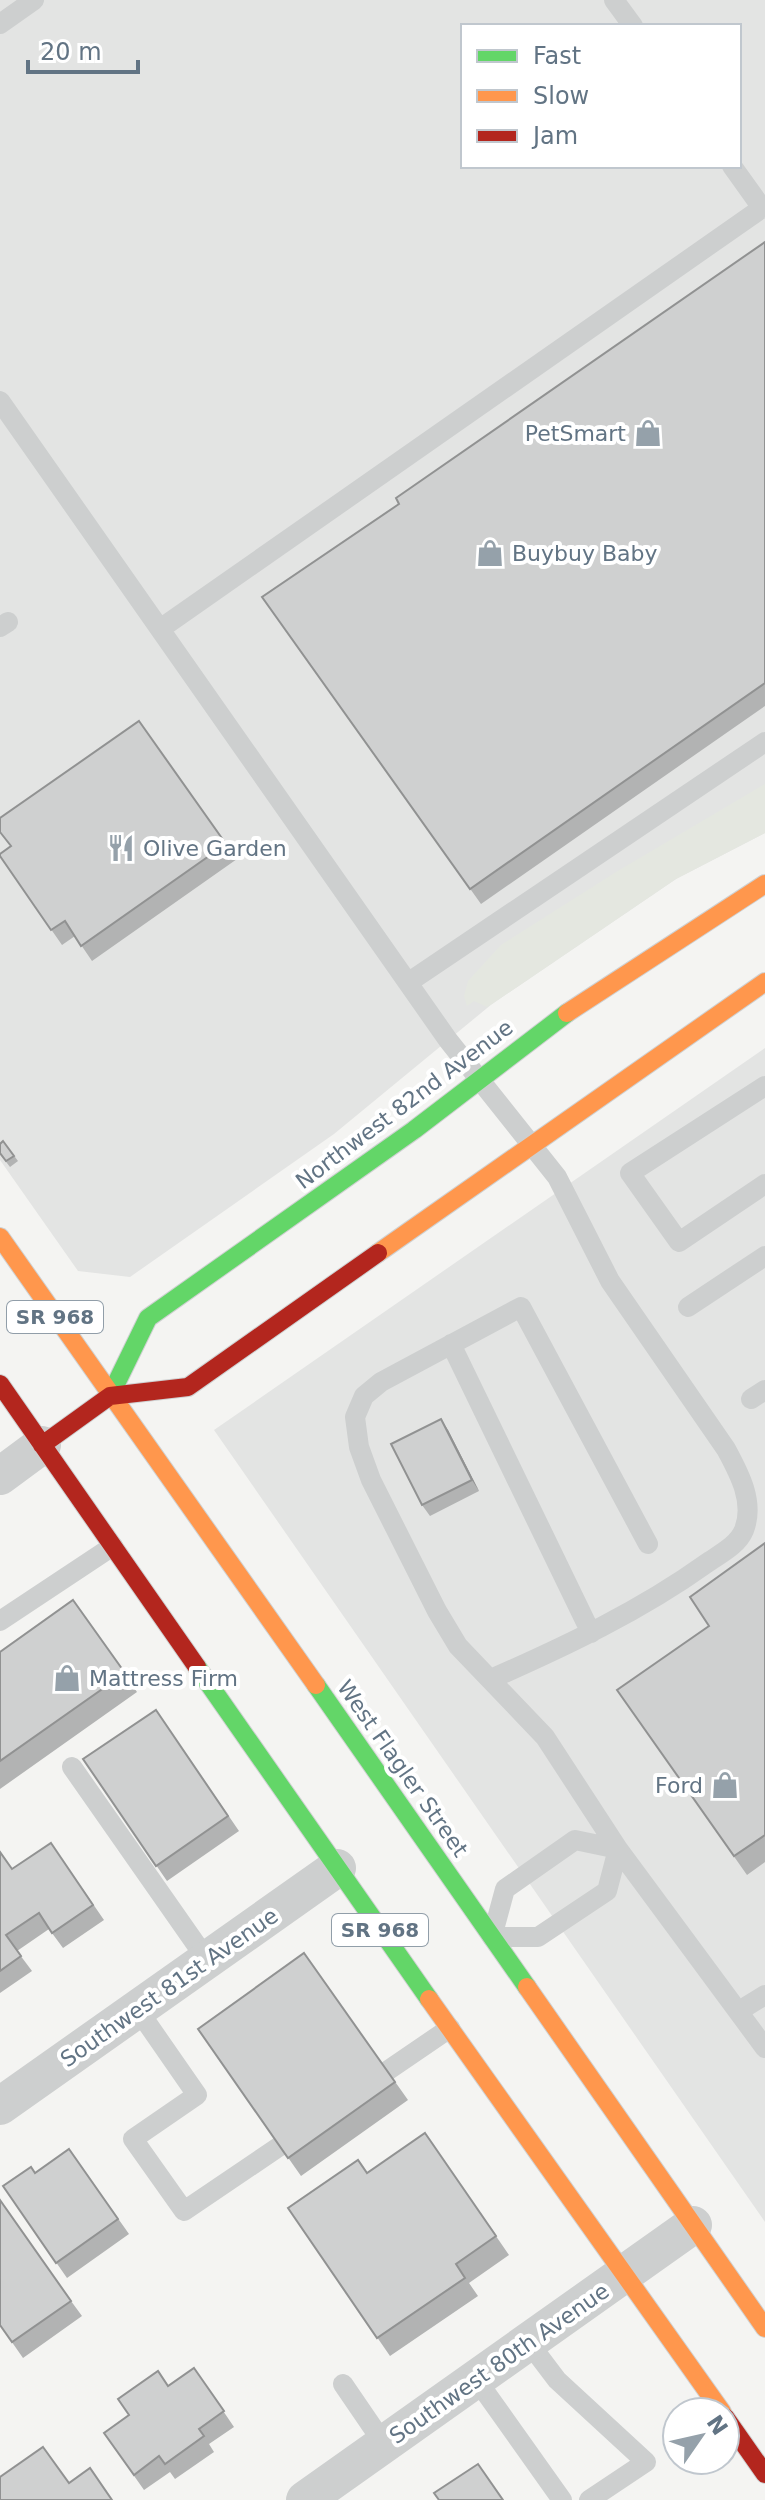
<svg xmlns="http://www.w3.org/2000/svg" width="765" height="2500" font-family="'DejaVu Sans',sans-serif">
<rect width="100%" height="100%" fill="#f4f4f2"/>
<!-- built -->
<path fill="#e3e4e3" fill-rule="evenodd" d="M0 0H765V833L676 879 492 1004 334 1134 130 1277 78 1271 0 1160ZM463 26H739V166H463Z
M765 1048V2222L214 1430Z"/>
<!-- green -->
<path fill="#e4e7e0" d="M765 784V833L676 879 492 1004 487 1007 474 1001 467 1006 464 996 468 981 501 945 616 872Z"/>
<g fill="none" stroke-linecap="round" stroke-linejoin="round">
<!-- fast casing -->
<g stroke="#cfd1d2" stroke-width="20">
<path id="fast" d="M110 1396 148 1318 414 1130 567 1013
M197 1667 429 1999
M316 1685 527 1987"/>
</g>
<!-- slow casing -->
<g stroke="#cfd1d2" stroke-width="20">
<path id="slow" d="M567 1013 765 884
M0 1237 316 1685
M378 1253 765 982
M527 1987 765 2328
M429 1999 722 2412"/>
</g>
<!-- jam casing -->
<g stroke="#cfd1d2" stroke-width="20">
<path id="jam" d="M0 1384 197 1667
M42 1445 110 1396 188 1387 378 1253
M725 2417 765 2474"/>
</g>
<!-- lane -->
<path stroke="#cdcfcf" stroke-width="20" d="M614 0 633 26
M0 24 34 0
M732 166 762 208
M0 401 448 1040 557 1177 610 1281 726 1449C739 1473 755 1502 744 1530 738 1545 720 1554 707 1563 640 1611 566 1646 491 1679
M0 627 8 622
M160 629 765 206
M409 982 765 742
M765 1086 630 1173 679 1242 765 1184
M688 1307 765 1256
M451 1344 591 1633
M751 1399 765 1390
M648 1544 521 1307 381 1382 364 1396 355 1417 359 1447 371 1480 437 1611 458 1646 545 1737 618 1849 765 2048
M0 1621 113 1546
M72 1767 207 1960
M575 1840 618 1849 607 1891 538 1937H492L505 1889Z
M138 2010 197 2095 133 2139 184 2211 280 2146
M739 2011 765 1995
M387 2071 450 2028
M529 2343 557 2380 646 2462 589 2500
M476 2379 562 2500
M343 2384 384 2444"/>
<!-- street -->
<path stroke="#cdcfcf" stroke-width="38" d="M0 1476 42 1445
M0 2106 337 1868
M305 2500 693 2225"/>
<!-- fast -->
<use href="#fast" stroke="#63d668" stroke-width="18"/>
<!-- slow -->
<use href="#slow" stroke="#ff974d" stroke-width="18"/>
<!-- jam -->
<use href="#jam" stroke="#b3261e" stroke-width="18"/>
</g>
<!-- wall -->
<path fill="#b2b3b3" d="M765 242V706L481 904 262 597 399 504Z
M139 721 237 859 92 961 75 936 62 945 0 856Z
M3 1141 18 1161 10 1167 0 1154Z
M448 1430 479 1491 430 1516 422 1505Z
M765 1543V1862L747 1875 617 1690 709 1626Z
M73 1600 137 1692 0 1789V1652Z
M156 1710 239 1831 167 1881 83 1759Z
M51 1843 104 1920 63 1948 49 1929 17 1951 32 1971 0 1993V1851L12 1869Z
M304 1953 408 2100 301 2176 198 2029Z
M425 2133 509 2255 469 2283 478 2296 390 2356 288 2208 367 2173Z
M69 2149 129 2234 67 2278 3 2186 35 2173Z
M71 2301 82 2316 23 2358 0 2325Z
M194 2368 234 2427 209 2444 214 2452 175 2479 170 2472 144 2490 104 2433Z"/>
<!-- shaded-wall -->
<path fill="#919292" d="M441 1419 448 1430 479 1491 472 1480Z"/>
<!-- building -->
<path fill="#cfd0d0" stroke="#919292" stroke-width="2" d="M765 242V683L470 889 262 597 399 504 396 498Z
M139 721 226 844 81 946 65 921 51 930 0 856V854L11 846 0 832V818Z
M3 1141 14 1156 6 1161 0 1153V1144Z
M441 1419 472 1480 422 1505 391 1444Z
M765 1543V1835L734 1856 617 1690 709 1626 690 1597Z
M73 1600 125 1673 0 1761V1652Z
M156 1710 228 1816 156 1866 83 1759Z
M51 1843 93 1905 52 1933 39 1913 6 1935 21 1956 0 1971V1852L12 1869Z
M304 1953 395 2082 288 2158 198 2029Z
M425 2133 496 2236 456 2264 465 2278 377 2338 288 2208 358 2160 367 2173Z
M69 2149 118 2219 56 2263 3 2186 31 2167 35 2173Z
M0 2200 71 2301 12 2342 0 2325Z
M194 2368 224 2411 199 2429 204 2436 165 2464 159 2456 134 2475 104 2433 129 2415 118 2399 158 2371 168 2386Z
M43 2447 69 2483 90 2468 112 2500H0V2477Z
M478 2464 503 2500H439L434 2493Z"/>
<!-- icons -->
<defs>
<g id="shop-bare" transform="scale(2.16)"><path d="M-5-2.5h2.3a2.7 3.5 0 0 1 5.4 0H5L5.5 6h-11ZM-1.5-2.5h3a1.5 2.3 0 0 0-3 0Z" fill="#95a1aa" stroke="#fff" stroke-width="2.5" paint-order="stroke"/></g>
<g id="restaurant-bare" transform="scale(2.16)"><path d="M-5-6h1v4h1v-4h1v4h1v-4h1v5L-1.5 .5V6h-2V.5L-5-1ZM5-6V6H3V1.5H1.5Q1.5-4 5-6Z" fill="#95a1aa" stroke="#fff" stroke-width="2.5" paint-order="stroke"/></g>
</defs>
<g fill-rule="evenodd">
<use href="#shop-bare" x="648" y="433"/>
<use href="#shop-bare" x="490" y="553"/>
<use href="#restaurant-bare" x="121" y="848"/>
<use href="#shop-bare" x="67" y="1678"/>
<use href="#shop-bare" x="725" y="1785"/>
</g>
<g text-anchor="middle" stroke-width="8" stroke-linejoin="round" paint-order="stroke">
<!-- shield labels -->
<g fill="#fff" stroke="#919ea9" stroke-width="2">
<rect x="7" y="1301" width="96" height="32" rx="6"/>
<rect x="332" y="1914" width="96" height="32" rx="6"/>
</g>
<g font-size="20" font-weight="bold" fill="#627484">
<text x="55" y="1324">SR 968</text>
<text x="380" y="1937">SR 968</text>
</g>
<!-- poi labels -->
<g font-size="22" fill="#627484" stroke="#fff" text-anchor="start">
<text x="626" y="441" text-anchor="end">PetSmart</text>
<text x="512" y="561">Buybuy Baby</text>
<text x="143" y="856">Olive Garden</text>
<text x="89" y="1686">Mattress Firm</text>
<text x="703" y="1793" text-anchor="end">Ford</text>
</g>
<!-- street labels -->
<g font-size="22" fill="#627484" stroke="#fff">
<text transform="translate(404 1104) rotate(-37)" y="8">Northwest 82nd Avenue</text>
<text transform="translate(403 1768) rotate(55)" y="8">West Flagler Street</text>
<text transform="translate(169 1987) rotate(-35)" y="8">Southwest 81st Avenue</text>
<text transform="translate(499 2363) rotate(-35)" y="8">Southwest 80th Avenue</text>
</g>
</g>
<!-- legend -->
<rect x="461" y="24" width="280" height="144" fill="#ffffff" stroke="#c0c7ce" stroke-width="2"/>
<rect x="477" y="50" width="40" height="12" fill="#63d668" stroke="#c0c7ce" stroke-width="2"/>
<text x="533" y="64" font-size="24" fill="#627484">Fast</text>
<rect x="477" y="90" width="40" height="12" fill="#ff974d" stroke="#c0c7ce" stroke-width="2"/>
<text x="533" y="104" font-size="24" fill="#627484">Slow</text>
<rect x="477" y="130" width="40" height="12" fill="#b3261e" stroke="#c0c7ce" stroke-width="2"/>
<text x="533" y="144" font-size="24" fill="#627484">Jam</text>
<!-- north arrow -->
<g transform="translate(701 2436) rotate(56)"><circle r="38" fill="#ffffff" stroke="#c0c7ce" stroke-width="2"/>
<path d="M0-6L14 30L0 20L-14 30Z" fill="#95a1aa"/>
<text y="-12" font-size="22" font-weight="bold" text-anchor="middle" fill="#627484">N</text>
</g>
<!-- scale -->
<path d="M28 60v12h110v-12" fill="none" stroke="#627484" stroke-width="4"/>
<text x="40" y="60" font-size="24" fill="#627484" stroke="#ffffff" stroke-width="6" paint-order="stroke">20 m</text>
</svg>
